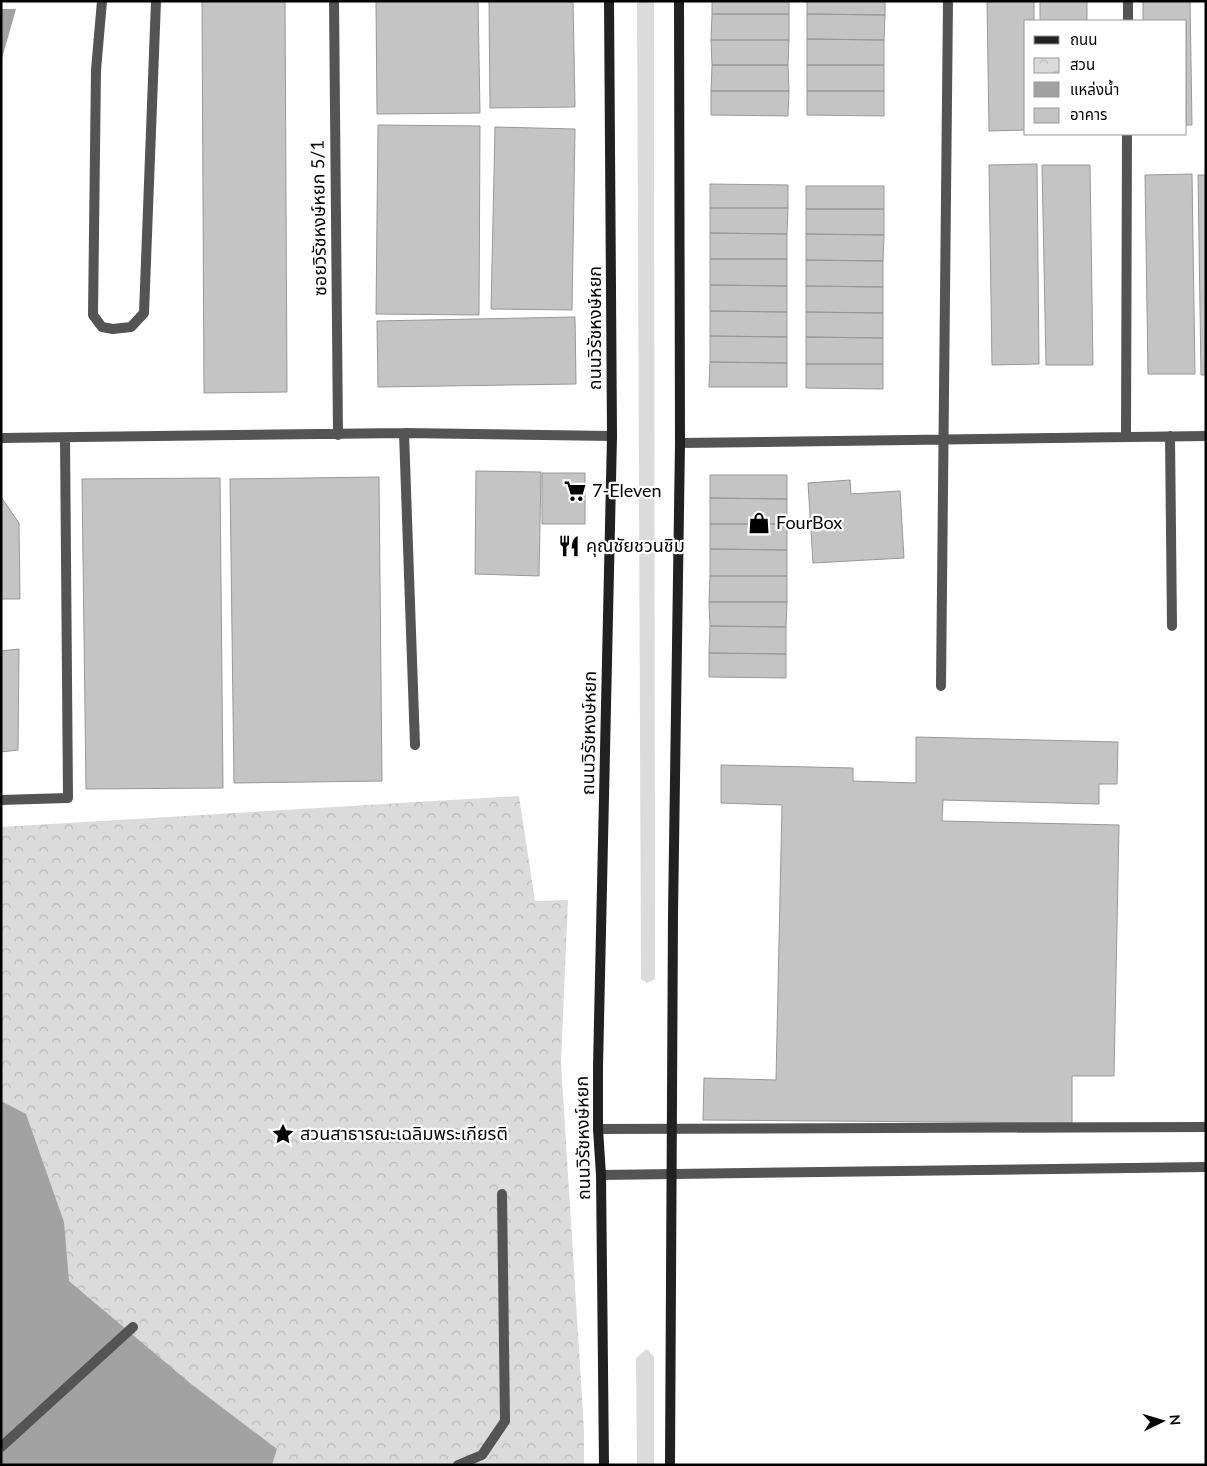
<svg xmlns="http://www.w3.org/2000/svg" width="1207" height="1466" font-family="Lato,'Noto Sans Thai',sans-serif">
<defs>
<pattern id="park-crowns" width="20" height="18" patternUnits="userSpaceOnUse" patternTransform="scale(1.25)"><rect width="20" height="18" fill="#dbdbdb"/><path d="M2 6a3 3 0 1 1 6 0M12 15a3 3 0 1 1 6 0" fill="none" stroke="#bababa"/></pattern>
</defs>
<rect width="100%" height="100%" fill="#fff"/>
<!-- grass -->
<path fill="#dbdbdb" d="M637 1H654L655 979 647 983 641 979Z
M647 1349 654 1357V1465H637L636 1358Z"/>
<!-- park -->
<path fill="url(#park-crowns)" d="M519 796 535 901 568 900 561 1063 584 1430V1465H1V827Z"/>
<!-- water -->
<path fill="#a2a2a2" d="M1 9H16L1 62Z
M1 1101 26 1114 64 1222 69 1281 191 1384 277 1449 272 1465H1Z"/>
<!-- building -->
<path fill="#c4c4c4" stroke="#989898" d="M202 1H285L287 392 204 393Z
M376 1H478L480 113 377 114Z
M489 1H573L575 107 490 108Z
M712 1H789V14H712Z
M807 1H885V15L807 14Z
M987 1H1034V21H1026V130L989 131Z
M1040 1H1087V21H1040Z
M1143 1H1190L1192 125H1186V21H1143Z
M712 14H789V40H711Z
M807 14 885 15 884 40 807 39Z
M807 39 884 40V65H807Z
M711 40H789L788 65H712Z
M712 65H788L789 91H711Z
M807 65H884V91H807Z
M711 91H789L788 116 711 115Z
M807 91H884V116L807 115Z
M378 125 480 126 479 315 376 314Z
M495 127 575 129 572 310 491 309Z
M1037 164 1039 364 992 365 989 165Z
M1042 165H1090L1093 365H1046Z
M1192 174 1195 374H1148L1145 175Z
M1198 175H1206V375H1201Z
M710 184 788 185V208H710Z
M806 186H884V209H806Z
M710 208H788L787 234 710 233Z
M806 209H884V235L806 234Z
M710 233 787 234V259H710Z
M806 234 884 235 883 261 806 260Z
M710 259H787V286L710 285Z
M806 260 883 261V287L806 286Z
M710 285 787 286V312L710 311Z
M806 286 883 287V313L806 312Z
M710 311 787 312V337L710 336Z
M806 312 883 313V338L806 337Z
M575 317 576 384 378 387 377 321Z
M710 336 787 337V363L710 362Z
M806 337 883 338V364H806Z
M710 362 787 363V387H709Z
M806 364H883V389L806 388Z
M476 471 541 472 539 576 475 574Z
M542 473H585V524H542Z
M710 475H787V499L710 498Z
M379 477 382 781 234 783 230 479Z
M220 478 223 788 86 789 82 479Z
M850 480 851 494 900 491 904 558 813 563 808 483Z
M1 497 19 523 20 599H1Z
M710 498 787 499V524H710Z
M710 524H787V550L710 549Z
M710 549 787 550V576H710Z
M710 576H787V602H709Z
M709 602H787L786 627 710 626Z
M710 626 786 627V654L709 653Z
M19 649 18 750 1 752V651Z
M709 653 786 654V678L709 677Z
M916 737 1118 742 1117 784H1099V804L943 800 942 821 1119 825 1114 1076H1072V1123L703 1120 704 1078 776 1080 782 805 721 803V765L853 768V781L916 783Z"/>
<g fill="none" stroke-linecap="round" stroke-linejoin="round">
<!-- lane -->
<path stroke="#545454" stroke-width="10" d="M102 1 96 70 93 315 102 327 113 329 131 327 144 313 156 1
M1 1447 133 1327
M458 1465 482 1455 505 1421 502 1194"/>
<!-- street -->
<path stroke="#545454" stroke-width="10" d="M334 1 338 435
M1128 21V1
M404 433 415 745
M1126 436 1127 134
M1170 436 1172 626
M1 438 404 433 612 436
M680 443 1206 436
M941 686 948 1
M1 800 68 798 65 438
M598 1129 1206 1127
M601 1175 1206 1167"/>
<!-- secondary -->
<path stroke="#212121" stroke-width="10" d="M604 1465 601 1175 598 1129V1067L612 436 609 1
M670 1465 673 914 680 443 679 1"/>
</g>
<!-- icons -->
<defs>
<g id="supermarket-bare" transform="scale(1.725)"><path d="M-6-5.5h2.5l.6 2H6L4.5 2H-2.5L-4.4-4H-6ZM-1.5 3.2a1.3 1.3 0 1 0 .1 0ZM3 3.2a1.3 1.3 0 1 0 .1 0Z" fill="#000" stroke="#fff" stroke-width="2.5" paint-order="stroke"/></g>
<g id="shop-bare" transform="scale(1.725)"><path d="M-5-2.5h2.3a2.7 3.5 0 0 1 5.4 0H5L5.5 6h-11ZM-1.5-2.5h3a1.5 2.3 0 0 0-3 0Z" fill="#000" stroke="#fff" stroke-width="2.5" paint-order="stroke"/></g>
<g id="restaurant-bare" transform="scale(1.725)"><path d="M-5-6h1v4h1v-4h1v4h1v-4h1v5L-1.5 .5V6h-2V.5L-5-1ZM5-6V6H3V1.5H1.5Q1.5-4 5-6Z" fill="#000" stroke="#fff" stroke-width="2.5" paint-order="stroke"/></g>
<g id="sight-bare" transform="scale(1.725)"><path d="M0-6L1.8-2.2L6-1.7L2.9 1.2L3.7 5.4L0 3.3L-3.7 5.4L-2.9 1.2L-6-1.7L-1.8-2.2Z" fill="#000" stroke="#fff" stroke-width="2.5" paint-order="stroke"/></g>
</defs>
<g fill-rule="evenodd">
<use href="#supermarket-bare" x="575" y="491"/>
<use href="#shop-bare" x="759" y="523"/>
<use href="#restaurant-bare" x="569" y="546"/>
<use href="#sight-bare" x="283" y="1134"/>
</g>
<g text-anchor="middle" stroke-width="4.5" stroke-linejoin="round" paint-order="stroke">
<!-- street labels -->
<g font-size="18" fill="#000" stroke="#fff">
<text transform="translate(319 218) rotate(-91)" y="6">ซอยวิรัชหงษ์หยก 5/1</text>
<text transform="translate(595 328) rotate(-90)" y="6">ถนนวิรัชหงษ์หยก</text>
<text transform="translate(589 733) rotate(-89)" y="6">ถนนวิรัชหงษ์หยก</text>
<text transform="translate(583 1138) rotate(-91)" y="6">ถนนวิรัชหงษ์หยก</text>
</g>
<!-- poi labels -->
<g font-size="18" fill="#000" stroke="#fff" text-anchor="start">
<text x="592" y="497">7-Eleven</text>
<text x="776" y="529">FourBox</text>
<text x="586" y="552">คุณชัยชวนชิม</text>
<text x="300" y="1140">สวนสาธารณะเฉลิมพระเกียรติ</text>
</g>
</g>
<!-- border -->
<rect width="1207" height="1466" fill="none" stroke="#000000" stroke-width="5"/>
<!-- legend -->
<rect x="1024" y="20" width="162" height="115" fill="#ffffff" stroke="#999999"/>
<rect x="1034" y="36" width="25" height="8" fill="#212121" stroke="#999999"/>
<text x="1070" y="45" font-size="15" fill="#000000">ถนน</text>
<rect x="1034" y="58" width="25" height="15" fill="url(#park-crowns)" stroke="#999999"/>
<text x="1070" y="70" font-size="15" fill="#000000">สวน</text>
<rect x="1034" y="82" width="25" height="15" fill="#a2a2a2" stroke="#999999"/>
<text x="1070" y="95" font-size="15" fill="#000000">แหล่งน้ำ</text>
<rect x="1034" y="108" width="25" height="15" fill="#c4c4c4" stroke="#999999"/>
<text x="1070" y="120" font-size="15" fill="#000000">อาคาร</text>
<!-- north arrow -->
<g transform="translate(1162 1421) rotate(85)" stroke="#ffffff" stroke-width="4" paint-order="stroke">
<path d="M0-4L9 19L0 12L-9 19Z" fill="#000000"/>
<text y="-8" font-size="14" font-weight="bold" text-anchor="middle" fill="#000000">N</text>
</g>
</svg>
